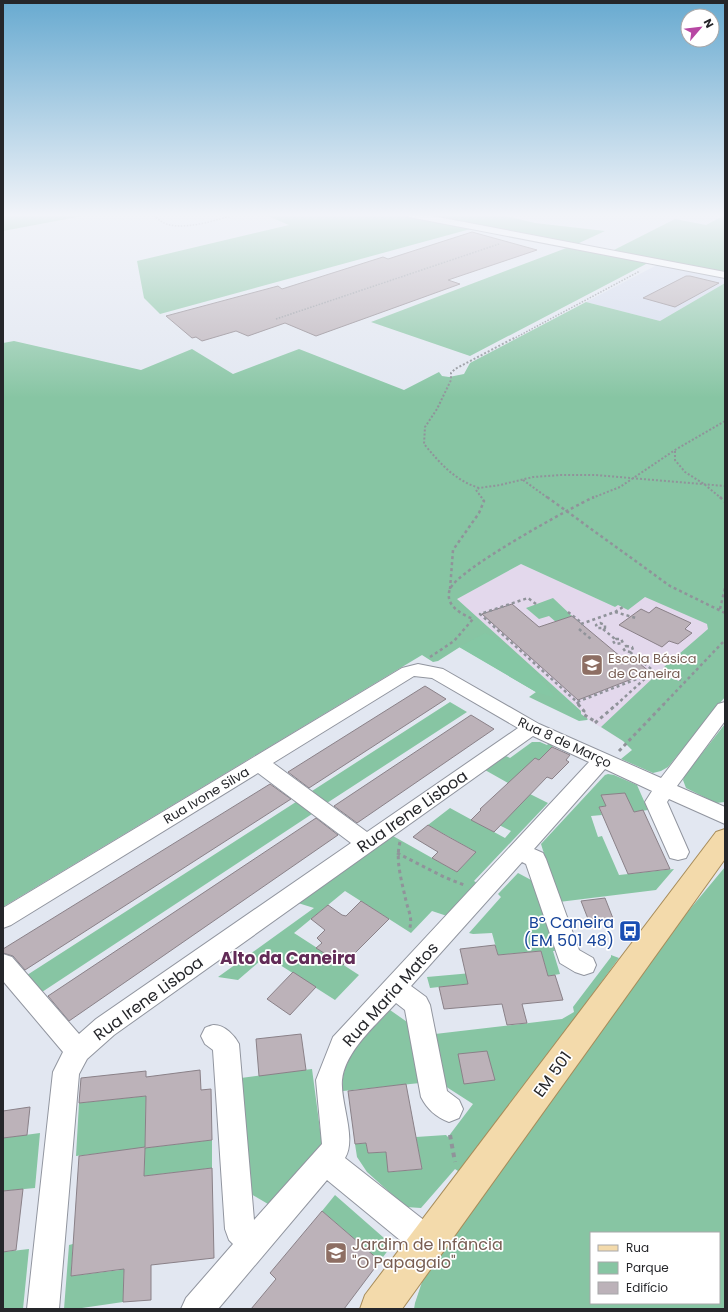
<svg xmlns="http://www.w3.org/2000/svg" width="728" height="1312" font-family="Poppins,sans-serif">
<rect width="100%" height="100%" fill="#e2e7f1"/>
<!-- built -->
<path fill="#d4dbed" d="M657 265 725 277V283L660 321 586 302Z"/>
<!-- education -->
<path fill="#e3d8ec" d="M521 564 615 607 644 585 725 632 623 741 555 699 456 599Z"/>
<!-- green -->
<path fill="#87c5a3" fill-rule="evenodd" d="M3 214H93L3 231Z
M263 214H401L474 228 160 314 144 298 137 261 289 225Z
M421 214H497L535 223 605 231 577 244Z
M723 216 725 217V272L612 251 675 219 706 225Z
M569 247 647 262 646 264 470 356 371 322Z
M725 283V697L668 767 661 771 653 773 621 759 632 750 623 741 601 727 655 676 671 678 679 681 682 677 672 673 664 667 708 629 707 624 645 597 628 610 618 605 615 607 521 564 457 599 581 711V714L588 719 587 720 579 721 529 697 536 692 460 647 438 661 433 662 422 655 3 907V343L14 341 141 370 192 349 233 374 299 349 404 390 439 372 442 376 449 377 464 374 470 363 586 302 660 321Z
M553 598 572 616 556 622 549 616 539 619 526 608Z
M450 702 467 712 327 803 312 791Z
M725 724V802L716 803 686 788 683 780 685 775Z
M532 742H540L547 745 549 743 554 745 539 761 508 783 485 770 506 756 510 758Z
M608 774 614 775 637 785 648 810 634 812 606 806 599 807 602 815 591 816 598 837 602 836 619 875 674 869 656 890 559 902 541 844 605 775Z
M530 794 548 803 474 881 477 883 447 916 432 911 411 933 345 891 294 933 359 975 335 1000 266 956 238 980 218 977 314 908 298 903 393 836 457 872 476 852 428 825 450 808 505 838 511 831 499 825Z
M299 800 315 812 39 994 24 977Z
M725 867V1309H414L415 1303 426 1270 625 987ZM591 1233H719V1303H591Z
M518 873 533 881 555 951H553L560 974 548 976 541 951 498 955 492 933 473 934 469 933 501 897 498 894Z
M611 955 619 958 461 1173 455 1169 421 1208 406 1207 367 1172 357 1157 355 1144 366 1143 368 1153 386 1152 389 1172 422 1169 416 1137 446 1135 448 1137 473 1104 445 1086 435 1034 562 1019 574 1012 573 1007 611 957Z
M494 971 496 981 439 987 430 988 427 977Z
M390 1010 410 1024 420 1083 343 1091C339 1057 369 1034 390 1010Z
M312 1069 321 1137 325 1138 319 1149 268 1204 246 1191 241 1078Z
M146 1096 145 1148 212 1140V1168L144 1176 145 1148 76 1156 79 1103Z
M40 1133 35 1188 3 1191V1138Z
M335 1195 392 1245 380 1261 322 1211Z
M125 1237 123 1302 75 1309H64L69 1245 73 1244 71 1276 120 1270Z
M29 1249 23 1309H3V1252Z"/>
<!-- forest -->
<path fill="#85c7a4" d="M485 633C506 641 544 679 555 698L536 692 459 647Z"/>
<!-- building -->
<path fill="#bcb2b9" stroke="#8a8188" d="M472 232 537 250 448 280 460 284 316 336 285 323 248 336 236 331 202 341 196 337 192 338 166 316 278 286 282 289 383 257 388 259Z
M686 276H690L719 283 675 307 643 298Z
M512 604 539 627 572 616 627 662 634 659 650 672 578 700 482 614Z
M656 607 691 623 685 629 692 633 678 644 669 641 662 647 619 625 641 609 649 613Z
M425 686 446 699 309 788 288 772Z
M471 715 494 729 357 823 334 806Z
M552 747 570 755 566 760 569 762 552 779 547 777 494 832 471 820 481 810 480 809 535 758 539 760Z
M270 784 291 799 25 970 13 956 3 953V949Z
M625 793 634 812 643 810 670 869 628 874 599 807 606 806 601 795Z
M316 818 338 835 69 1021 48 996Z
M428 825 447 836 476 852 457 872 432 858 438 852 413 837Z
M605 898 614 921 590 924 581 901Z
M361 901 389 919 343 965 316 948 322 943 317 938 325 930 311 919 328 905 342 915 346 916Z
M495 945 498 955 541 951 548 976 555 975 563 1000 522 1004 527 1023 507 1025 502 1004 444 1009 439 987 468 984 460 949Z
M293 972 316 987 290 1015 267 999Z
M301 1034 306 1070 259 1076 256 1039Z
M487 1051 495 1080 464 1084 458 1054Z
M200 1070 201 1090 211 1089 212 1140 145 1148 144 1176 212 1168 214 1258 151 1265V1300L123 1302 124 1269 71 1276 79 1156 145 1147 146 1096 79 1103 81 1078 146 1071V1077Z
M406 1084 422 1169 388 1172 386 1152 368 1153 366 1143 355 1144 348 1091Z
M30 1107 27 1135 3 1138V1111Z
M23 1189 16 1250 3 1252V1191Z
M322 1211 380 1261 344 1309H251L276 1279 270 1273Z"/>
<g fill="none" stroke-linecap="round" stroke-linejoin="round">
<!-- minor casing -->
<g stroke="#91959f" stroke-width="2">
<path id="minor" d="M405 214H422L725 272V278L409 217Z
M418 664 443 669 539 724 661 778 718 704 725 702V721L677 786 725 807V824L669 799 667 802 689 852 686 858 678 860 670 858 645 802 652 791 605 769 534 849 543 853 546 859 579 950 593 958 596 965 593 972 584 975 575 972 560 963 526 864 522 862 411 986 426 997 430 1005 447 1091 459 1100 463 1109 459 1118 449 1122C436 1117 427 1109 421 1097L405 1010 396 1003C377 1024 345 1051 342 1080 340 1103 357 1138 345 1158L439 1232 443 1243 439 1254 428 1258 417 1254 327 1180 218 1309H181L186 1298 233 1244 229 1240 225 1229 213 1050 205 1044 201 1036 205 1028C207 1027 212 1025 214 1025 225 1025 235 1036 239 1044L254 1220 322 1144 316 1080 333 1037 589 762 533 736 114 1035 87 1059 79 1074 59 1309H27L53 1072 63 1052 3 981V954L12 957 79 1034 96 1019 351 843 258 773 11 925 3 928V908L402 668ZM414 676 432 678 518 728 367 832 273 763Z"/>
</g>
<!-- major casing -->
<g stroke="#a68b59" stroke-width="2">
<path id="major" d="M725 829V859L402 1309H360L365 1295 716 832Z"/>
</g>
<!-- path-far4 -->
<path stroke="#90939a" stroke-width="1.5" stroke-dasharray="1.5 1.5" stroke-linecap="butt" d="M151 214C157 218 163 224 170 225 192 229 218 219 239 214
M276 319 499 244
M513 339 640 271"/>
<!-- path-far3 -->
<path stroke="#90939a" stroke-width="2" stroke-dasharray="2 2" stroke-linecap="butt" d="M675 451V460L685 472 704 484 721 498
M523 480 548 498
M479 488C454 480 440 463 424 444L425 427 437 409 451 380V373L455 369 514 338
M482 498 476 490 479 488 500 485 533 477 561 475H595L725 486
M592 498 620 487 675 450 725 421"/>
<!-- path-far2 -->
<path stroke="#90939a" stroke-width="2.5" stroke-dasharray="3 3" stroke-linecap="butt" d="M547 497 670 586 725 613
M720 497 725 502
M450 589 453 550 479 513 484 501 481 497
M536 604 528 598 480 614 577 702 650 674
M720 609 725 588
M568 612 582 623
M615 612 623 607
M600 623 605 625V628H597L596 625Z
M581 624 615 612 636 618
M579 629 591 639
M603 629 615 639
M616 639H621L623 643 615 644 613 641Z
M626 646 632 647 633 650 630 652 625 651 623 648Z
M630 652 655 672
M430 657 454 641 473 619C461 614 444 605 450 589 457 570 572 507 594 497
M577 702 579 705
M616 705 650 674 660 671 681 680
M663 705 725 640"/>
<!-- path-far1 -->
<path stroke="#90939a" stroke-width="3" stroke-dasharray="3.5 3.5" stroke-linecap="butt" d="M578 704 584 711 583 714 596 722
M595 723 617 704
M619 751 664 704
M400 842C395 860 402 882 406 901 409 913 413 918 409 931
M397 853 444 877 464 885"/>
<!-- path -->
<path stroke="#90939a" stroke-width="4" stroke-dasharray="4.5 4.5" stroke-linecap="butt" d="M450 1135 455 1162"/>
<!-- minor -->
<use href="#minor" fill="#fff" fill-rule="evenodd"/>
<!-- major -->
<use href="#major" fill="#f3daab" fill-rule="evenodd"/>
</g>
<!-- sky -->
<linearGradient id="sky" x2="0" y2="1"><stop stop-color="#68aad0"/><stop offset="0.54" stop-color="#f2f4f9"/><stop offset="1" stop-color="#f2f4f9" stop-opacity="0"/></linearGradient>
<rect width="728" height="398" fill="url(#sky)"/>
<!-- icons -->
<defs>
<g id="school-square" transform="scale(1.15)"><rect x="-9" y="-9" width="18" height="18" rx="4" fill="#8d6e63" stroke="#fff"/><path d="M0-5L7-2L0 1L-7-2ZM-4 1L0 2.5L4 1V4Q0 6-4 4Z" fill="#fff"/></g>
<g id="bus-square" transform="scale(1.15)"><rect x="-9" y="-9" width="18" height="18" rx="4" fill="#1a4fb4" stroke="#fff"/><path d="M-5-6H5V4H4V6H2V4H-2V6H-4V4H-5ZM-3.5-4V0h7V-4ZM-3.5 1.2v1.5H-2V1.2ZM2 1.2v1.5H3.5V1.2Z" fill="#fff"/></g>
</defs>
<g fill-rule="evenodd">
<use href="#school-square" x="592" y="665"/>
<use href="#bus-square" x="630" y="931"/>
<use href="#school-square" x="336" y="1253"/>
</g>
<g text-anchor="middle" stroke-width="3.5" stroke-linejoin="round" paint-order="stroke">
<!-- education labels -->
<g font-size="13" fill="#785e54" stroke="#fff" text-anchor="start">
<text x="608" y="663">Escola Básica<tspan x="608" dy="15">de Caneira</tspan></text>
</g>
<!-- street labels -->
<g font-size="13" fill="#25262a" stroke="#fff">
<text transform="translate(565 742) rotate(25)" y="5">Rua 8 de Março</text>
<text transform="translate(206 795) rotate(-31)" y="5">Rua Ivone Silva</text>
</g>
<!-- near-street labels -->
<g font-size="16" fill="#25262a" stroke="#fff">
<text transform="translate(412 811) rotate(-35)" y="6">Rua Irene Lisboa</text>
<text transform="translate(390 994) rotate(-48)" y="6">Rua Maria Matos</text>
<text transform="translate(148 998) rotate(-36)" y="6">Rua Irene Lisboa</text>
<text transform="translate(552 1074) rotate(-54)" y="6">EM 501</text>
</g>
<!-- near-transit labels -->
<g font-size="16" fill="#164399" stroke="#fff" text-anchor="end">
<text x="614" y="928">Bº Caneira<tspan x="614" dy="18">(EM 501 48)</tspan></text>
</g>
<!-- near-education labels -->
<g font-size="16" fill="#785e54" stroke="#fff" text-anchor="start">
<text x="352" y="1250">Jardim de Infância<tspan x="352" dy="18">"O Papagaio"</tspan></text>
</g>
<!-- near-neighbourhood labels -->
<g font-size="17" font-weight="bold" fill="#622b57" stroke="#fff">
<text x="288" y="964">Alto da Caneira</text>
</g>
</g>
<!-- border -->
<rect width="728" height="1312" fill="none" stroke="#25262a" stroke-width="8"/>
<!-- legend -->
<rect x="590" y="1232" width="130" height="72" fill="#ffffff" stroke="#a8a8aa"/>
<rect x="598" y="1245" width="20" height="6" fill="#f3daab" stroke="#a8a8aa"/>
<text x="626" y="1252" font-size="12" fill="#25262a">Rua</text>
<rect x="598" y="1262" width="20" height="12" fill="#87c5a3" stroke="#a8a8aa"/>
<text x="626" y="1272" font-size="12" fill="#25262a">Parque</text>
<rect x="598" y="1282" width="20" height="12" fill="#bcb2b9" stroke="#a8a8aa"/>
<text x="626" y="1292" font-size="12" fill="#25262a">Edifício</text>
<!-- north arrow -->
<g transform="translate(700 28) rotate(62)"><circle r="19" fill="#ffffff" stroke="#a8a8aa"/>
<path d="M0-3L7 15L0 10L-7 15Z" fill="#b747a3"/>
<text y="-6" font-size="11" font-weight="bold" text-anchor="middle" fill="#25262a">N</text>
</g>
</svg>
